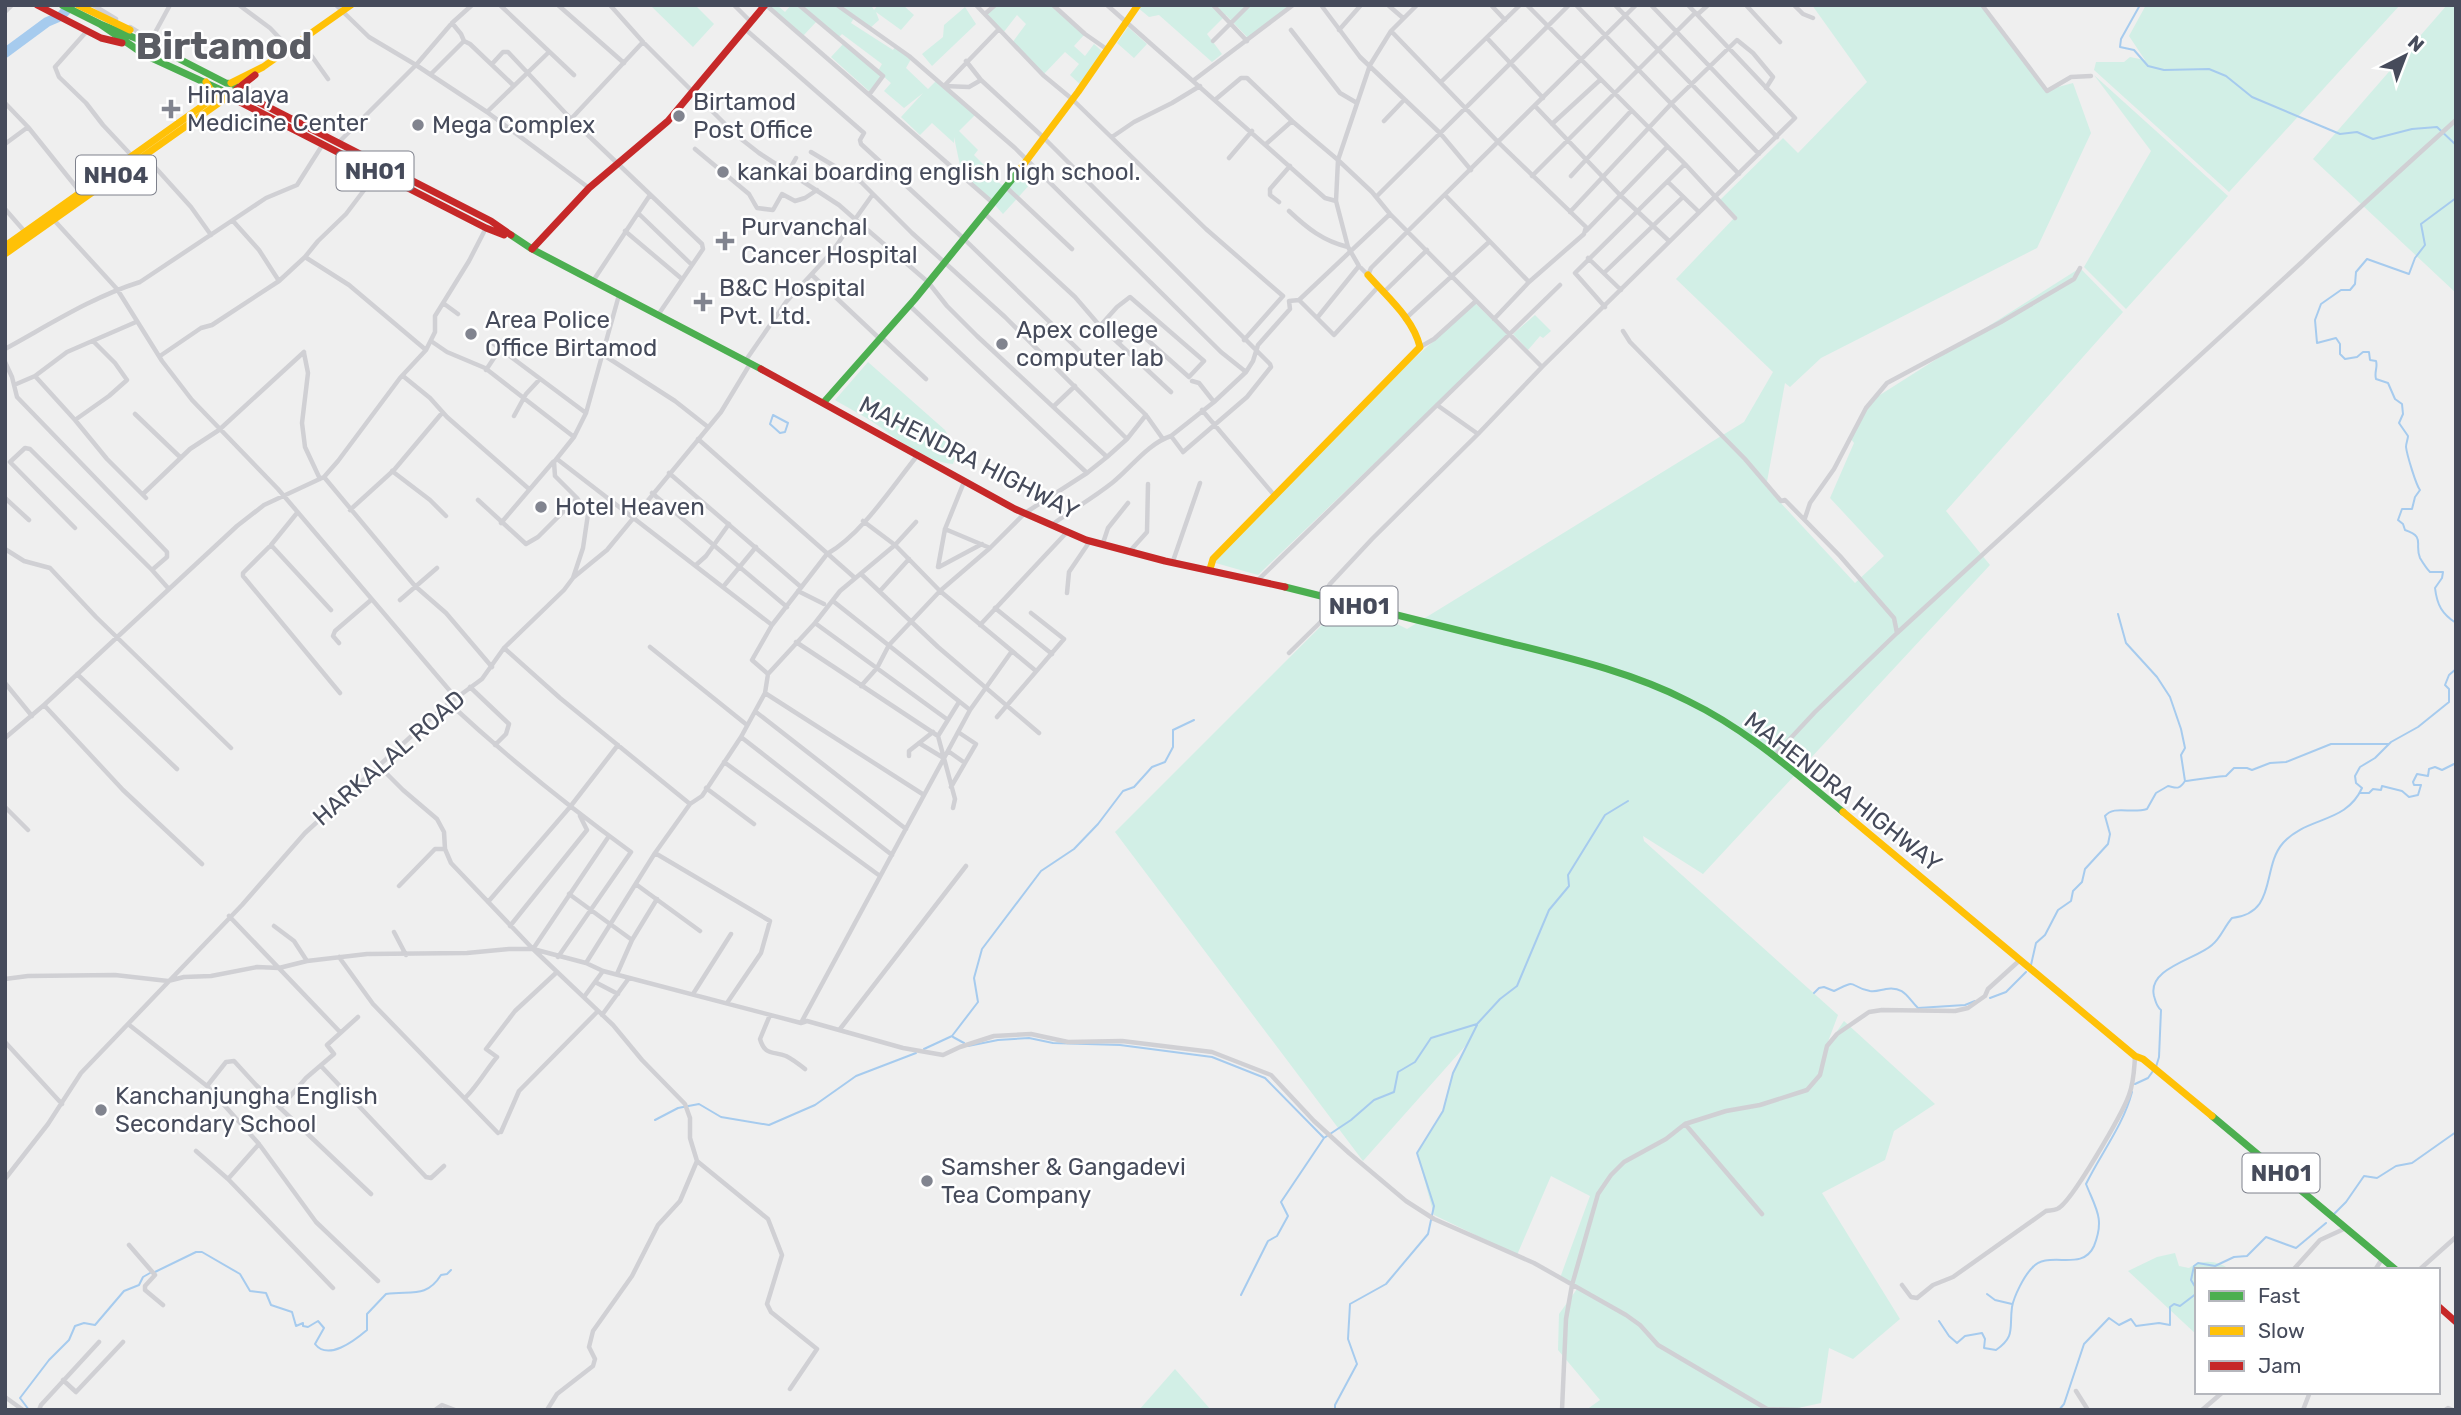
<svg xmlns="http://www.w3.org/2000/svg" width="2461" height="1415" font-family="Rubik,sans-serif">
<rect width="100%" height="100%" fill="#efefef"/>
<!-- green -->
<path fill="#d2efe6" d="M695 5 714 24 693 47 651 6Z
M771 5H777L785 12 791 5H871L874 10 878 5H903L914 15 901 30 876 12 879 20 869 29 854 18 851 23 893 50 895 47 911 59 906 68 928 89 937 80 976 114 959 131 978 150 974 155 984 165 982 171 1005 187 1019 169 1032 182 1003 214 993 203 962 175 954 137V143L932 123 920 135 901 117 923 93 904 108 884 91 891 83 883 76 870 92 831 57 844 43 878 71 882 64 842 34 838 38 817 21 803 36 769 8Z
M995 5H1051L1084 35 1074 46 1085 56 1094 44 1105 54 1082 86 1070 75 1079 64 1065 52 1043 75 1012 43 1026 24 1017 15 1003 33 986 13Z
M1138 5H1290L1248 38 1226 15 1207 34 1222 54 1212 62 1159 15 1149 17 1137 7Z
M1812 5H1982L2047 90 2073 83 2091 133 2037 248 1821 358 1790 387 1785 383 1766 487 1855 583 1884 556 1830 498 1854 443 1851 439 1872 400 2080 268 2123 312 1946 511 1990 565 1703 874 1643 836 1644 841 1838 1015 1826 1047 1844 1021 1935 1104 1894 1131 1885 1160 1822 1193 1900 1319 1853 1359 1829 1348 1821 1403 1798 1408 1800 1410H1586L1600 1400 1558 1350 1559 1314 1577 1289 1560 1278 1590 1196 1551 1176 1517 1255 1434 1215 1417 1153 1443 1111 1453 1073 1468 1043 1363 1161 1115 832 1338 609 1387 619 1407 629 1744 422 1773 372 1676 279 1736 216 1720 200 1783 138 1798 153 1867 82Z
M2146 5H2400L2229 192 2094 70 2096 62H2124L2130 57 2145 60 2129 36Z
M2447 5H2456V293L2313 159Z
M965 7 976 24 932 66 922 54 943 37 944 25Z
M1128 27 1147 44 1134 58 1117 43Z
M2094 75 2228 196 2126 309 2084 267 2151 151Z
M1473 301 1508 335 1258 575 1212 562 1411 361 1443 333Z
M1535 315 1551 331 1543 338 1540 336 1528 350 1513 334Z
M868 362 945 430 957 452 953 464C928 462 903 444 883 429 868 418 850 409 835 400Z
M2175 1253 2179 1266 2189 1268C2201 1259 2218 1260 2230 1270H2197V1335L2128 1271 2157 1257Z
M1175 1369 1211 1410H1139Z"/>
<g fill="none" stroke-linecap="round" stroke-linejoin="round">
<!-- stream -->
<path stroke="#a6cbee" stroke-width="2" d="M2140 5 2121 39 2120 47 2134 50 2148 66 2164 70 2209 69 2226 76 2252 97 2340 134 2357 132 2373 139 2412 129 2437 127 2456 145
M2456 198 2421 224 2425 245 2415 258 2409 274 2367 259 2356 272 2355 284 2350 290H2341L2321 304 2315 320 2317 343 2336 338 2340 344V354L2345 359 2357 357 2363 352H2369L2370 360 2376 361C2378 367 2374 372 2376 379L2388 383 2395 399 2402 404 2403 414 2399 423 2408 436C2408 439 2406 443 2406 447 2407 455 2416 485 2420 490L2415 497 2412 509H2402L2398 520 2403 524 2405 530C2426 537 2414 544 2420 558 2423 563 2426 568 2430 572H2443L2442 578 2435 588C2437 605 2442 614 2456 623
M773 415 788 423 785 432 780 433 770 424Z
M2186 781C2200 779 2213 777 2226 776L2234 768H2247L2252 770 2270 763 2286 762 2331 744H2388
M2360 793H2369L2373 789 2381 790 2382 786 2402 791 2409 797 2418 795 2421 785H2414L2413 782 2417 774 2428 776 2429 769 2435 767 2442 770 2456 763
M2031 965 2036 943 2045 935 2058 910 2071 901 2073 891 2082 882 2085 869 2108 844 2110 834 2105 816C2114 805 2131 814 2147 809L2156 793 2168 786C2177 788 2179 790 2185 781L2181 755 2185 748 2181 729 2170 697 2157 677 2126 643 2118 614
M1814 993 1819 988 1824 987 1834 991C1860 978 1846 986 1870 991 1876 992 1880 990 1886 989 1905 986 1908 999 1918 1008L1965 1005 1975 1001
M1990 998 2006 992 2026 972
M953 1037 964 1043
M968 1046 998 1040 1029 1038 1053 1043 1120 1045 1212 1057 1265 1078 1323 1137
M924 1049 952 1036 978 1002 974 978 982 949 1041 871 1074 849 1098 824 1123 791 1134 787 1152 767 1165 762 1173 747V730L1194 720
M2156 1067 2159 1057 2161 1010C2156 1006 2156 1002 2154 996 2147 968 2197 959 2212 945 2221 938 2224 927 2232 918 2278 913 2261 868 2283 843 2307 816 2346 824 2362 788L2356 783 2355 776 2360 767 2375 758 2391 742 2418 727 2449 702V689L2445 685 2449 675 2456 669
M2135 1084 2148 1078 2153 1071
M655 1120 678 1108 699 1104 721 1117 769 1125 815 1105 856 1076 916 1053
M2334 1214 2346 1202 2364 1176 2377 1178 2396 1166 2412 1163 2456 1132
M155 1272 196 1252H202L240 1274 250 1291 266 1293 271 1305 292 1312 296 1326 303 1323V1326L308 1327 318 1321 324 1328 315 1344C328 1361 354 1341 367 1330V1314L386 1294C410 1290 426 1299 441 1275L447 1274 451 1270
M2197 1290 2191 1280 2194 1266 2198 1263 2215 1266 2234 1257 2247 1256 2266 1237 2296 1248 2326 1223
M1987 1294 1995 1300 2012 1304
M1241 1295 1268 1241 1277 1236 1288 1216 1281 1202 1324 1138 1351 1120 1374 1100 1394 1092 1398 1072 1415 1062 1431 1038 1477 1024 1500 999 1517 986 1549 910 1569 886 1568 875 1605 815 1628 801
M1939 1321 1949 1336 1957 1343 1965 1336 1982 1333 1985 1339 1984 1348 1996 1350C2016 1336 2009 1328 2012 1307 2014 1296 2024 1276 2032 1268 2048 1249 2082 1273 2094 1246 2105 1219 2096 1209 2086 1184 2101 1153 2123 1126 2132 1092
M29 1410 20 1398 49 1360 69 1340 75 1326 84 1323 95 1325 124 1291 139 1285 143 1277 150 1273
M1335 1410V1405L1357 1364 1348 1339 1350 1304 1386 1284 1428 1234 1434 1206 1417 1153 1443 1111 1453 1073 1477 1025
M2059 1410 2064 1404 2084 1344 2109 1318 2119 1325 2131 1319 2136 1326 2159 1323 2170 1325V1307L2174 1304 2180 1306 2197 1293"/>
<!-- river -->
<path stroke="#a6cbee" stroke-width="10" d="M5 53 47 22 61 16 71 5"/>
<!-- street -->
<path stroke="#d0d0d4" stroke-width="4.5" d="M93 5 116 19
M239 5 270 28 290 49
M336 5 369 37 416 65 339 142
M472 5 452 23 416 65 487 112 589 188
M500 5 574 75
M558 5 624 63
M610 5 643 42 736 135 759 153 839 205 856 220 928 282 947 306 977 336 1107 457 1087 473
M734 5 750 21
M766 5 993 203
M799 5 883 76 869 95
M837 5 909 56 1015 148 1221 352 1246 372
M976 5 1043 75 1072 99 1206 229 1283 296 1244 340
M1053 5 1085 34 1108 50
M1107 5 1325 198 1336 201
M1213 5 1247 41
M1321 5 1360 57 1440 133 1471 170
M1388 5 1403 18
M1417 5 1391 31 1370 65 1338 160 1336 201 1348 247 1359 266 1368 275 1371 268 1408 231 1636 5
M1491 5 1505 20
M1527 5 1685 164 1735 218
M1576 5 1739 174
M1615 5 1759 154
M1651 5 1777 137
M1746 5 1780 42
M1794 5 1803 14 1813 18
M1982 5 2047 91 2071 77 2091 76
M5 12 12 5
M985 14 995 5
M1698 14 1708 5
M452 23 461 34 464 41
M130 27 151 40
M745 29 864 133 860 140 861 144 963 238 1146 415 1163 439
M1291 30 1340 93 1357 103
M1339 30 1361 5
M87 31 55 67 59 77 86 103 103 125 133 157
M1391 31 1498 142 1586 227 1584 234 1529 282 1494 319
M1487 38 1543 98
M151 40 170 5
M301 41 328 79
M1213 41 1249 5
M966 61 981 80 969 87 944 86 999 29
M492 64 503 52H508L571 119 702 244 703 249 658 315
M431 74 464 41 470 44 513 85
M981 80 1043 137 1270 364 1271 367 1247 397 1183 452 1171 436
M1194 80 1293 5
M1441 82 1520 5
M1216 99 1241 78H1247L1292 121
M5 103 28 127 81 193
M1535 106 1620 195 1669 241
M487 112 549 52
M571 119 643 42
M1384 121 1404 100
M1552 124 1600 80
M1112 137 1134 122 1172 103 1200 86
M5 144 28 127
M1266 144 1292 121 1338 160 1372 192 1390 214 1542 367
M695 149 749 194 757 208 773 210 782 194 795 201 805 198 817 190
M811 152 861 182 912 233 1005 317 1127 439
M144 155 191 207 211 235
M1229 158 1252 131
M788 172 796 158
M377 173 346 214 318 241 305 257 349 285 426 350
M1532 176 1695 13
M1571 176 1631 111
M1668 182 1699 212
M1006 187 1072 249
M1445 195 1529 282
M1376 197 1569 5
M1279 202 1270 195V189L1290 166
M5 209 26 233
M1289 211C1307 228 1323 241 1348 247
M1570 212 1672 103 1737 40 1753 53 1773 77 1766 88
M638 213 692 265
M985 214 1075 297 1100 326 1171 392
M53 219 117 289 162 361 192 400 278 489 456 698
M233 221 259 250 279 281
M625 231 682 279
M1586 231 1667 147
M1588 258 1621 290
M1605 272 1683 197
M812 275 880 339
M593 281 650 195
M1384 292 1427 250
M1299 300 1334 335 1378 287
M443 303 458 314
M1605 307 1575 273 1685 164
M1317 318 1359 266
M1405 319 1489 242
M1100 326 1117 307 1130 297 1204 361 1189 377 1134 328 1118 343
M1623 331 1630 342 1745 459 1781 501 1785 500 1840 556 1894 618 1897 633 1815 712 1775 755
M882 338 926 379
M431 341 447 352 485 368 574 437
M491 342 586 413
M1031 342 1051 323
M1420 347 1434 339 1476 301
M5 349C49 325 92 297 140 282L266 198 297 185 323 144
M304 353 308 373 302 423 305 447 320 479
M602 354 675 401 708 427
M160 356 201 328 212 325 279 281 305 257
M746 360 786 302 831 253 873 194
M5 362 12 377 17 397 167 552V557L152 570 168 588
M486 370 500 349
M35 376 67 352 136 322
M403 376 430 398 447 417 529 489
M1192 381 1199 383 1214 402
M14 385 35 376 75 420 109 396 127 380 115 363 93 341
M1437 405 1478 434
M1054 406 1075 386
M1202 410 1274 495
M135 414 181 458
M514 416 526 394 539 380
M75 420 107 459 146 498
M698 439 855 578
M1107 457 1127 439 1146 415
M557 459 772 625
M392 471 430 500 446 516
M669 473 801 587
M324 477 415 586 446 613 492 667
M652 493 787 607
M143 494 190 449 219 430 304 352
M5 498 29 520
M478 500 526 544 538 537 577 498
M350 510 394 470 442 413
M297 513 271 545 243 573V576L340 693
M1805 518 1810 503 1834 469 1866 408 1887 383 2001 322 2074 279 2080 268
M863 521 895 545 940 591 1036 671
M501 523 553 462
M1053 524C1072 510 1093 498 1112 483 1131 468 1147 444 1171 436L1214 402 1246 372 1253 361 1258 345 1290 309 1289 301 1299 300 1390 214
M75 528 10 462 25 448 30 449 152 570
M945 529 990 548
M1103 543 1108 528 1128 503
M271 545 331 610
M5 549 24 561 50 568 96 617 231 748
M1130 551 1147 532 1148 484
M1173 561 1200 483
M696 565 706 556 729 524
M938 567 945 529 964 482
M939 567 982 544
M861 574 938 647 1039 733
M574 577 607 550 721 412 750 364
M1259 579 1560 285
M723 587 756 547
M798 591 824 604
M880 591 909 559
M1067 593 1069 572 1090 541
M1322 597 1330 584 1372 539 1478 434 1542 367 1795 118 1688 5
M400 600 437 568
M833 601 970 710
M995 608 1052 654
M815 623 948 720
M980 625 1068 531
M1897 633 2303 261C2353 213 2404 167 2456 120
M796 642 938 736 959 702
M339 643 333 636 335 631 371 600
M650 647 747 725
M504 648 560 698 690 804
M1289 653 1341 602
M77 674 177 769
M768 674 752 660 772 625 827 554C862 534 892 487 917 456
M5 683 32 716
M861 686 877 668 889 645 940 591 990 548 1025 513 1087 473 909 305
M470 687 509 724 506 734 495 745
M765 693 924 795
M449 703C507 757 568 806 631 852L558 957
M44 705 123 790 202 864
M756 712 906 829
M997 717 1064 639 1031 613
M938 736 955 799 953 808
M741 737 892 855
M5 738 44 705 237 526 264 505 324 477 338 461 400 378 426 350 435 332V316L469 261 486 228
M919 743 942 757
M948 751 965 763
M909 756V751L933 732
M724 762 880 876
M378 765 403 790 437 819 444 832 445 849 451 863 533 949 613 1025 642 1060 685 1104 690 1118V1138L697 1161 768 1219 782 1255 767 1304 771 1312 817 1349 790 1389
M951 787 976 744 958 732
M706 788 754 824
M5 807 28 830
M655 853 770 921 761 953 727 1003
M637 885 700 931
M399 886 435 849H445
M569 894 632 940
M488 902 570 807 618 745
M229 916 340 1032
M274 926 294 941 307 961
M510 926 587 830 580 816
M394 932 406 955
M533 949 609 836
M339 957 373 1004 498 1133
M586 963 655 853 690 804 702 796 741 737 765 693 768 674 815 623 840 591 895 545 916 522
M617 974 632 940 657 899
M5 979 28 976 115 975 168 981 184 977 211 976 257 967 279 968 307 961 367 954 467 953 509 949H533L586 963 603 971 801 1023 807 1021 903 1048 943 1055 960 1047 994 1036 1031 1034 1068 1042 1122 1041 1212 1052 1271 1075 1314 1121 1349 1153 1406 1201 1434 1219 1534 1263 1626 1315 1640 1325 1658 1345 1767 1409 1800 1410
M595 982 618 994
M693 994 731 934
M584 997 603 971
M602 1015 629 978
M770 1015 760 1039C765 1056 773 1051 786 1056 792 1059 800 1065 805 1069
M802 1021 970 710 1012 651
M128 1024 207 1086 259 1144 316 1222 378 1281
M840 1029 966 866
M5 1042 62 1104
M321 1066 426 1177 431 1178 444 1166
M207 1086 226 1062 234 1061 256 1085 371 1194
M466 1097C478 1085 486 1070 497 1057L486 1049 515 1011 557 972
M280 1108 306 1078 334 1054 327 1045 358 1017
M1685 1124 1762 1214
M501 1132 519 1091 598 1011
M196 1151 228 1179 333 1288
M5 1179 48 1124 81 1073 242 905 305 833 440 710 482 679 504 648 564 590 573 578 583 548 588 514 577 498 555 476 554 462 574 437 586 413 619 295
M228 1179 259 1144
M129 1245 155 1275 145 1286V1290L163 1305
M2293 1270 2320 1240 2346 1228
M2375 1270 2382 1259
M2419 1270 2456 1237
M1902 1285 1911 1297 1917 1298 1933 1285 1953 1277 2046 1211C2049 1210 2053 1211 2057 1209 2071 1204 2123 1112 2129 1095 2134 1082 2134 1070 2135 1057
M63 1380 76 1392 123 1342
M2076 1391 2088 1410
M5 1397 23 1410
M39 1410 41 1405 99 1342
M435 1410 442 1405 455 1410
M547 1410 557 1394 593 1366 595 1359 589 1347 593 1331 632 1276 658 1225 680 1201 697 1161
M1562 1410 1566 1319 1572 1285 1598 1194 1611 1175 1624 1162 1666 1139 1685 1124 1726 1111 1760 1105 1807 1090 1820 1075 1827 1046 1837 1034 1869 1012 1882 1010 1955 1011 1968 1008 1985 996 1988 989 2020 960
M2202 1410 2223 1392
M2303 1410 2310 1392
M2445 1410 2448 1408 2453 1410"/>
<!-- fast -->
<path stroke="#4caf50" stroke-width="7" d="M62 5 100 24 150 44 226 83 234 84 237 89 232 98H226L221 90 145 55 100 24
M511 235 532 249 761 369
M824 402 915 299 1018 172
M1285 587C1357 605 1429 623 1501 641 1565 657 1629 671 1688 701 1746 729 1794 772 1843 812
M2212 1116 2396 1270"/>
<!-- slow -->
<path stroke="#ffc107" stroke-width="7" d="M78 5 130 30
M206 82 211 90 212 100
M231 83 263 67 351 5
M1018 172 1078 92 1138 5
M5 246 222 92
M5 254 226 98
M1210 569 1213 559 1420 347C1413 318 1387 297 1368 275
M1843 812 2135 1056 2143 1059 2212 1116"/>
<!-- jam -->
<path stroke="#c62828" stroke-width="7" d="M37 5 101 38 122 43
M237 89 255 75
M237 91 491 221 511 235
M232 98 486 228 504 235
M532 249 589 188 668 121 765 5
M761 369 1015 509 1086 540 1165 561 1285 587
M2438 1306 2456 1322"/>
</g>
<!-- markers -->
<g fill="#81848f" stroke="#fff" stroke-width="2.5">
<path d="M167.5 98.5h7v7h7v7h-7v7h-7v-7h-7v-7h7z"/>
<circle cx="679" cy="116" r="7"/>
<circle cx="418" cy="125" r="7"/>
<circle cx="723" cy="172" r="7"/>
<path d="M721.5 230.5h7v7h7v7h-7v7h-7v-7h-7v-7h7z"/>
<path d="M699.5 291.5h7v7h7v7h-7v7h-7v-7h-7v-7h7z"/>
<circle cx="471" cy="334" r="7"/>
<circle cx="1002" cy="344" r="7"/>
<circle cx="541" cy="507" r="7"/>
<circle cx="101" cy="1110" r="7"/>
<circle cx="927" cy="1181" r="7"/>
</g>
<g text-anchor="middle" stroke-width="5" stroke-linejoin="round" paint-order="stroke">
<!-- shield labels -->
<g fill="#fff" stroke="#7e818c" stroke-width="2">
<rect x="336.5" y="151.5" width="77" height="39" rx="5"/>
<rect x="76" y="155.5" width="80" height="39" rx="5"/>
<rect x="1320.5" y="586.5" width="77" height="39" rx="5"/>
<rect x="2242.5" y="1153.5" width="77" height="39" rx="5"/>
</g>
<g font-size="23" font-weight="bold" fill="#464b5b">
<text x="375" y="179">NH01</text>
<text x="116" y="183">NH04</text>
<text x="1359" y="614">NH01</text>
<text x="2281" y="1181">NH01</text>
</g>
<!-- poi labels -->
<g font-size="24" fill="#464b5b" stroke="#fff" text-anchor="start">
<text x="187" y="103">Himalaya<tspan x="187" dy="28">Medicine Center</tspan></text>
<text x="693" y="110">Birtamod<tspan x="693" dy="28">Post Office</tspan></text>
<text x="432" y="133">Mega Complex</text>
<text x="737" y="180">kankai boarding english high school.</text>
<text x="741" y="235">Purvanchal<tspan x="741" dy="28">Cancer Hospital</tspan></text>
<text x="719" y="296">B&amp;C Hospital<tspan x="719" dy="28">Pvt. Ltd.</tspan></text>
<text x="485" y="328">Area Police<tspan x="485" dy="28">Office Birtamod</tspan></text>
<text x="1016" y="338">Apex college<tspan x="1016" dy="28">computer lab</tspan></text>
<text x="555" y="515">Hotel Heaven</text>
<text x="115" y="1104">Kanchanjungha English<tspan x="115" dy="28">Secondary School</tspan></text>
<text x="941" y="1175">Samsher &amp; Gangadevi<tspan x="941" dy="28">Tea Company</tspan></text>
</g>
<!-- street labels -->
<g font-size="24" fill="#464b5b" stroke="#fff">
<text transform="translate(969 458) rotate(27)" y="8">MAHENDRA HIGHWAY</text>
<text transform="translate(389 758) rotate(-41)" y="8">HARKALAL ROAD</text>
<text transform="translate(1843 792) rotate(38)" y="8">MAHENDRA HIGHWAY</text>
</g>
<!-- town labels -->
<g font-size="38" font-weight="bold" fill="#5a5c63" stroke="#fff">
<text x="224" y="59">Birtamod</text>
</g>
</g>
<!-- border -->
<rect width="2461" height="1415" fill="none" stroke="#464b5b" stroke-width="14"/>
<!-- legend -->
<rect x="2195" y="1268" width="245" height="126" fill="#ffffff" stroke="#b5b7bd" stroke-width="2"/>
<rect x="2209" y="1291" width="35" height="10" fill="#4caf50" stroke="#b5b7bd" stroke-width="2"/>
<text x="2258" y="1303" font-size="21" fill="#464b5b">Fast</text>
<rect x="2209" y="1326" width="35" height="10" fill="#ffc107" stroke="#b5b7bd" stroke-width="2"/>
<text x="2258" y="1338" font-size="21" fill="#464b5b">Slow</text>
<rect x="2209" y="1361" width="35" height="10" fill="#c62828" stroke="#b5b7bd" stroke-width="2"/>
<text x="2258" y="1373" font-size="21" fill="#464b5b">Jam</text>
<!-- north arrow -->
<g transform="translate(2405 56) rotate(42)" stroke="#ffffff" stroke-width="5" paint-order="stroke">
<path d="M0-5L12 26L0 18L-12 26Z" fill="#464b5b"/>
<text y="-10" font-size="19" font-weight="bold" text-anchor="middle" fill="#464b5b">N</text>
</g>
</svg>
